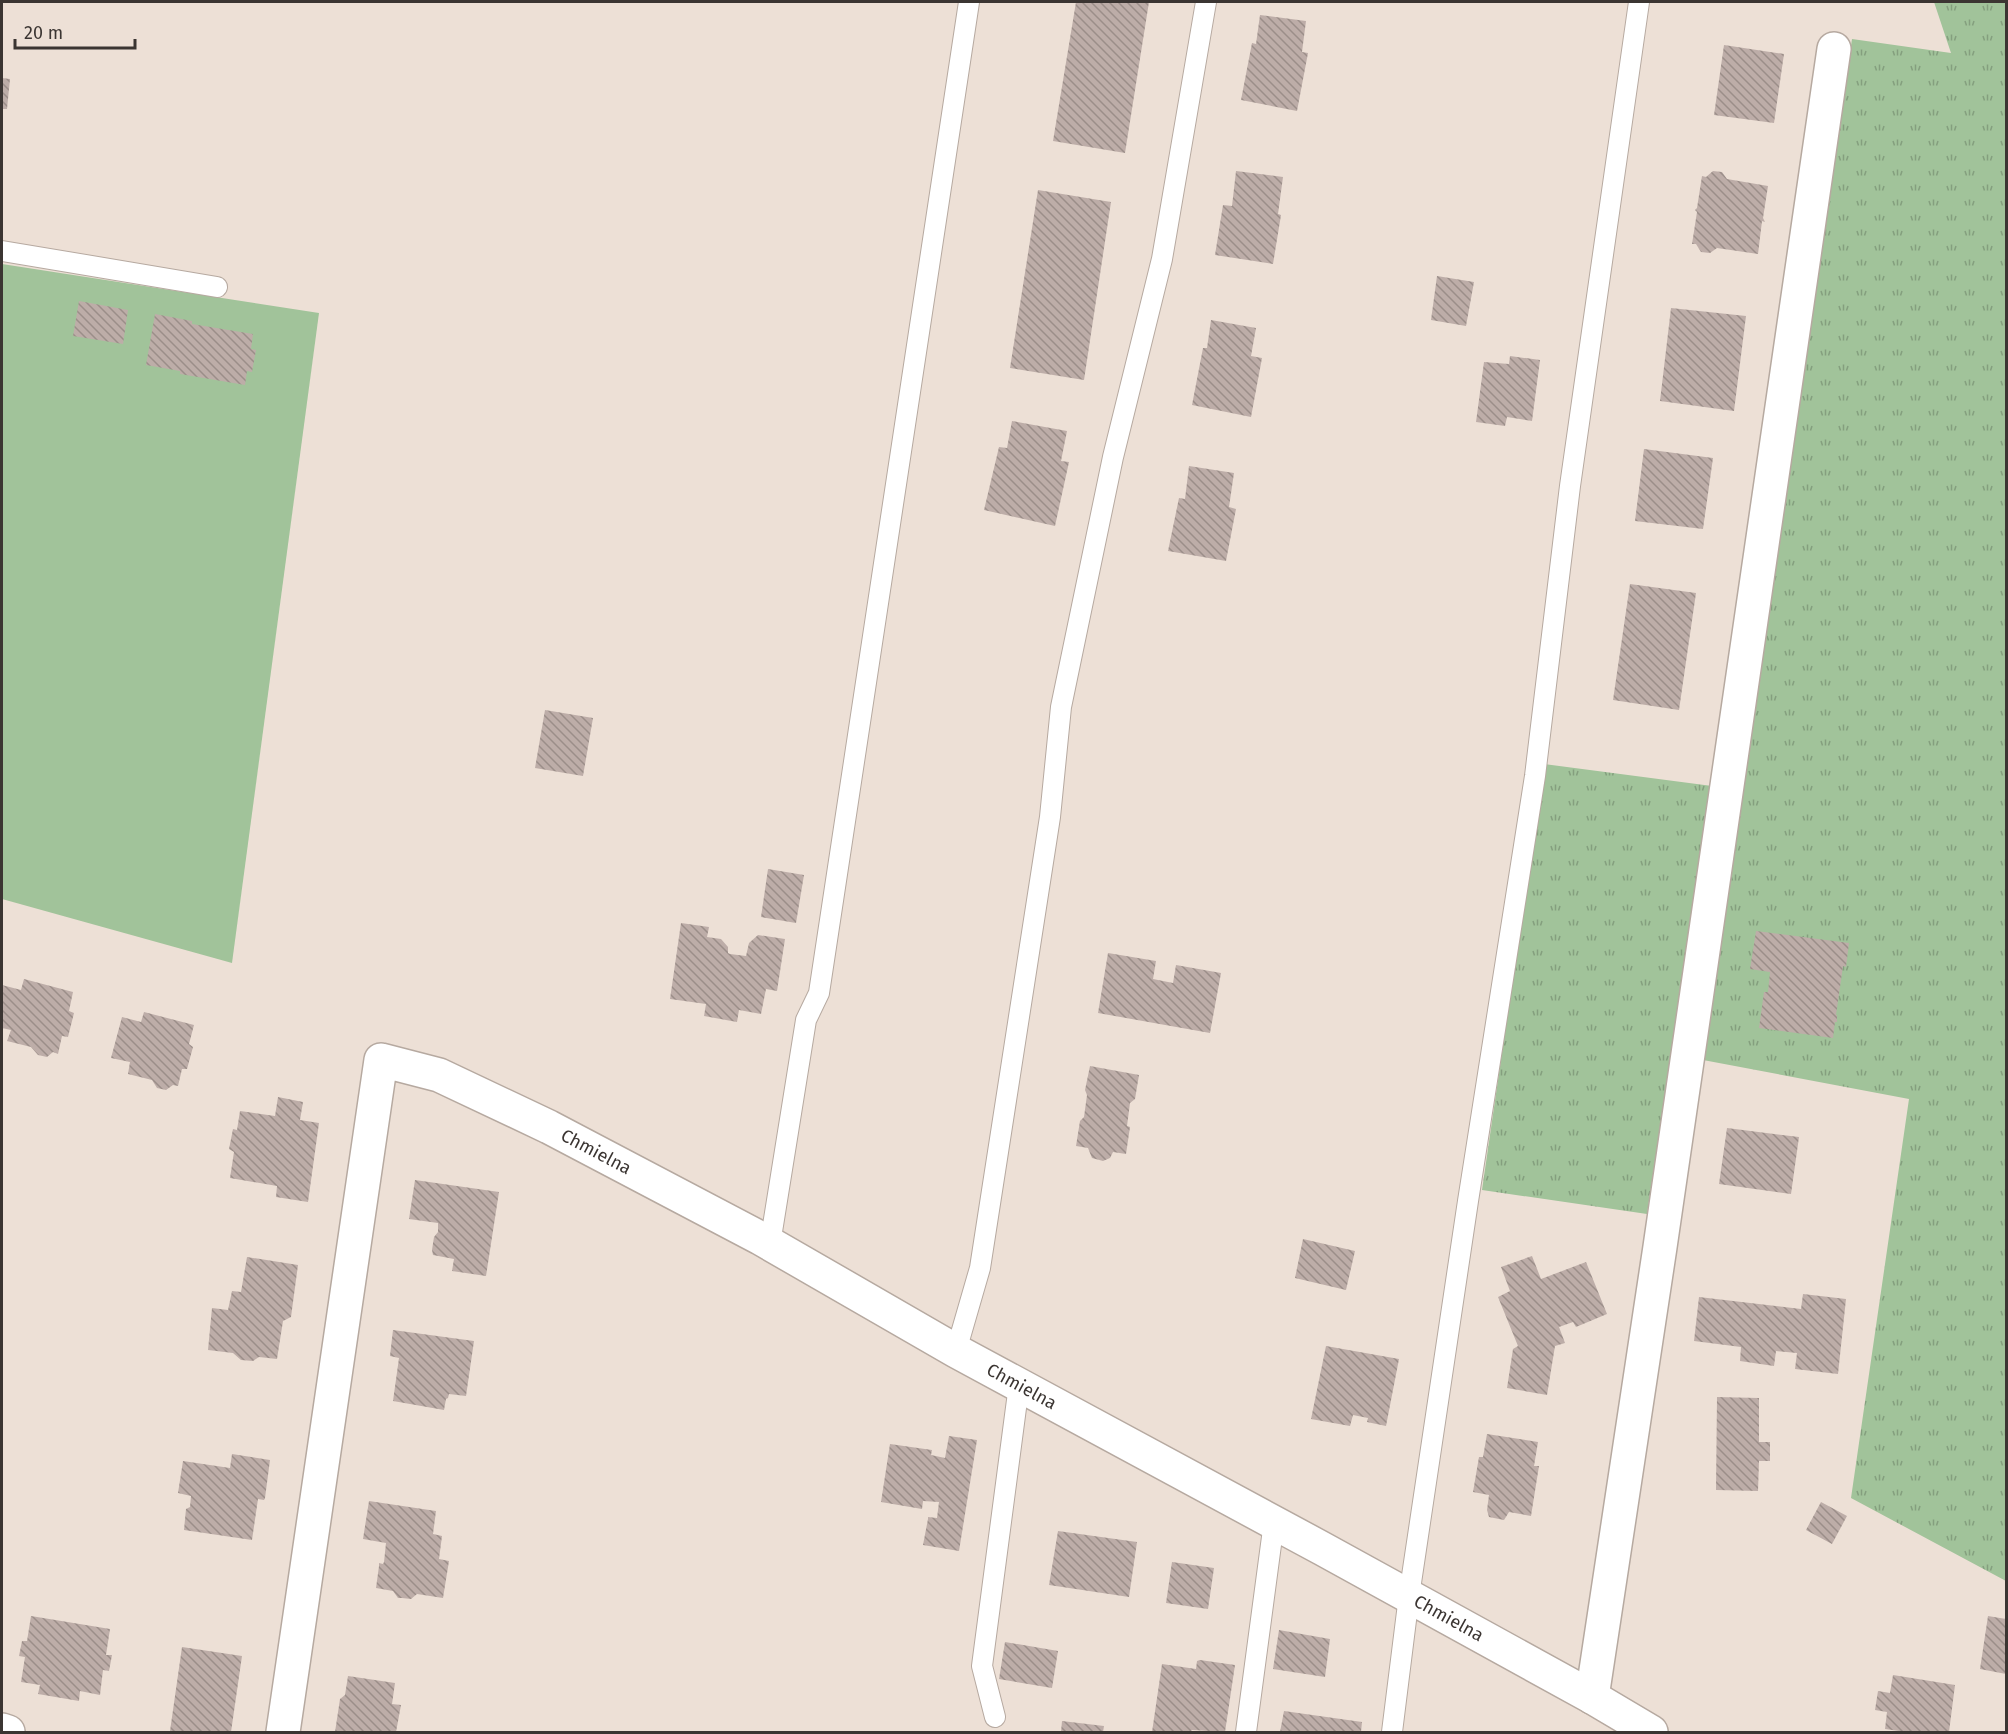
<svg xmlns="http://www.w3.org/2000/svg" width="2008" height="1734" font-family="'Fira Sans',sans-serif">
<defs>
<pattern id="grass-tufts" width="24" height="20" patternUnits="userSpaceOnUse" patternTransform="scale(1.5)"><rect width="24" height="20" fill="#a1c39a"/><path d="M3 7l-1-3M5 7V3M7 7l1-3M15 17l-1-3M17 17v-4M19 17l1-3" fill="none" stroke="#849f7e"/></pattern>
<pattern id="building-back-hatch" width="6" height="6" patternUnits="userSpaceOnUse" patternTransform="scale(1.5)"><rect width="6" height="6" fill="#bdada8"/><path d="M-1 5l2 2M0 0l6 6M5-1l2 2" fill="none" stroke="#9b8e89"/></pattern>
</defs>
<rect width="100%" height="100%" fill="#ede0d6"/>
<!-- grass -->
<path fill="url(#grass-tufts)" d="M1934 2H2006V1581L1851 1498 1909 1099 1703 1060 1725 901 1852 39 1951 53Z
M1544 764 1712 786 1647 1214 1482 1190Z"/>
<!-- garden -->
<path fill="#a1c39a" d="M2 264 319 313 232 963 2 899Z"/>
<!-- building -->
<path fill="url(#building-back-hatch)" d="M1076 2H1149L1125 153 1053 141Z
M1260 15 1306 21 1302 52 1308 53 1297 111 1241 100 1252 43 1256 44Z
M1724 45 1784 54 1774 123 1714 115Z
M2 78 10 79 7 109H2Z
M1236 171 1283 177 1278 214 1281 215 1273 264 1215 255 1223 205 1232 206Z
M1713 171 1722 172 1727 179 1768 186 1763 218 1765 222 1762 221 1758 254 1717 248 1710 253 1701 252 1696 244H1692L1697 212 1695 210 1697 208 1702 176 1706 177Z
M1038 190 1111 202 1084 380 1010 368Z
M1437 276 1474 282 1466 326 1431 320Z
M79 301 128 310 123 344 73 336Z
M1671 308 1746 316 1734 411 1660 401Z
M155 314 192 321V324L253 334 251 349 256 350 252 372 247 371 245 385 180 374V371L146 365Z
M1211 320 1256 328 1251 356 1262 358 1251 417 1192 405 1203 348H1207Z
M1510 356 1540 360 1532 421 1507 417 1505 426 1476 422 1484 362 1509 364Z
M1012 421 1067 431 1061 461 1069 462 1055 526 984 510 999 447 1007 448Z
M1644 449 1713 458 1703 529 1635 521Z
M1189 466 1234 473 1229 507 1236 509 1226 561 1168 551 1179 498 1185 499Z
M1630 584 1696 593 1679 710 1613 700Z
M545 710 593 718 583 776 535 768Z
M768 869 804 875 796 923 761 917Z
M681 923 709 927 707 937 721 939 728 947V953L730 954 746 956 749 943 758 935 785 939 777 991 766 989 761 1014 739 1010 737 1022 704 1016 706 1004 670 999Z
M1756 931 1849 943 1846 967 1843 966 1836 1015H1837V1022H1835L1833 1038 1759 1028 1764 992H1768L1770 972 1750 969Z
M1108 953 1156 961 1153 979 1173 983 1176 965 1221 973 1210 1033 1098 1013Z
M24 979 73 992 69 1011 74 1013 68 1037 62 1036 58 1054 53 1052 47 1057 38 1055 31 1047 7 1041 11 1030 2 1028V985L21 990Z
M144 1012 194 1025 189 1044 193 1047 187 1069H182L178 1086 173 1085 166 1090 157 1088 152 1080 128 1074 130 1062 111 1058 122 1017 141 1022Z
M1090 1066 1139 1075 1135 1099 1130 1103 1127 1126 1130 1127 1126 1154 1113 1152 1110 1158 1103 1161 1092 1158 1088 1148 1076 1146 1080 1121 1084 1117 1087 1095 1085 1090Z
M278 1097 303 1102 300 1120 319 1123 308 1202 276 1197 277 1186 230 1178 234 1152 229 1149 233 1129 237 1130 240 1111 275 1116Z
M1727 1128 1799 1137 1791 1194 1719 1184Z
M415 1180 499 1192 486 1276 452 1271 454 1259 433 1255 432 1250 434 1237 438 1232V1223L409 1219Z
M1303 1239 1355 1251 1346 1290 1295 1278Z
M1532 1256 1541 1279 1586 1262 1607 1314 1576 1327 1573 1322 1559 1327 1565 1343 1555 1346 1547 1395 1507 1388 1513 1349 1518 1346 1498 1297 1510 1291 1501 1267Z
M247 1257 298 1265 291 1317 283 1321 277 1359 259 1357 253 1361 241 1360 233 1353 208 1350 212 1308 228 1310 232 1291 241 1292Z
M1803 1294 1846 1299 1838 1374 1795 1369 1797 1353 1776 1351 1774 1366 1740 1361 1741 1347 1694 1341 1699 1297 1801 1309Z
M393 1330 474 1341 466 1396 449 1394 448 1398 446 1399 444 1410 393 1401 399 1358 390 1356Z
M1326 1346 1399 1359 1386 1426 1367 1422 1368 1418 1353 1415 1350 1426 1311 1419Z
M1717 1397 1759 1398V1442H1770V1461H1759L1758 1491 1716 1490Z
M1487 1434 1538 1442 1534 1466H1539L1531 1516 1509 1512 1504 1520 1489 1517 1487 1510 1489 1495 1473 1492 1479 1457H1483Z
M949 1436 977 1440 959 1551 923 1545 928 1519V1517L937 1518 939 1502 923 1501 922 1509 881 1502 890 1444 932 1450 931 1455 945 1458Z
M232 1454 270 1460 265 1498 264 1500 258 1499 252 1540 184 1530 186 1509 190 1507 191 1496 178 1493 183 1461 230 1468Z
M369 1501 436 1511 433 1534 442 1536 439 1559 449 1561 443 1598 417 1594 411 1599 402 1598H398L393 1591 376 1588 379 1566V1563L383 1564 384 1562 386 1543 363 1539Z
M1821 1502 1847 1516 1832 1544 1806 1530Z
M1058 1531 1137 1542 1129 1597 1049 1585Z
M1172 1562 1214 1568 1208 1609 1166 1603Z
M31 1616 110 1629 106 1655H112L109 1671 103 1670 100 1695 80 1691 79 1701 38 1694 40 1685 21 1682 25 1657 19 1656 22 1641H27Z
M1988 1616 2006 1619V1674L1980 1669Z
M1279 1630 1330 1639 1325 1677 1273 1669Z
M1005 1642 1058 1651 1052 1688 999 1679Z
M182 1647 242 1656 231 1732 170 1731Z
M1200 1660 1235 1665 1225 1732 1192 1730 1190 1732H1152L1162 1664 1196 1669 1197 1661Z
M1893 1675 1955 1685 1949 1732H1906L1885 1729 1887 1712 1875 1710 1878 1691 1890 1693Z
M348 1676 395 1683 392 1704 401 1705 396 1732H335L340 1699 345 1695Z
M1284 1711 1362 1722 1361 1732H1280Z
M1062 1721 1104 1726 1103 1732H1061Z"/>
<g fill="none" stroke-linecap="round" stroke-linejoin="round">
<!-- service casing -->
<g stroke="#b6a9a0" stroke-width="22">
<path id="service" d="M2 251 217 287
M770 1244 806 1020 819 993 969 2
M956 1351 980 1268 1050 817 1061 707 1113 457 1162 259 1206 2
M995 1717 982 1666 1019 1385
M1246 1732 1274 1522
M1392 1732 1409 1596 1468 1201 1535 776 1570 486 1639 2"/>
</g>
<!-- minor casing -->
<g stroke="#b6a9a0" stroke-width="36">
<g id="minor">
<path d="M1592 1697 1660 1247 1834 49"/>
<path d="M2 1730 8 1732"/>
<path id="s1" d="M283 1732 381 1060 439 1075 549 1127 760 1238 956 1351 1323 1549 1592 1697 1651 1732"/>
</g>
</g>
<!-- service -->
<use href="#service" stroke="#fff" stroke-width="20"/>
<!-- minor -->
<use href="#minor" stroke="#fff" stroke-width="33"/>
</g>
<g text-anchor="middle" stroke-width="5" stroke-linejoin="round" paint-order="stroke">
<!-- street labels -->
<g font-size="18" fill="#3b3532" stroke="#ede0d6">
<text dy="6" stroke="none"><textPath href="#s1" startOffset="914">Chmielna</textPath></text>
<text dy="6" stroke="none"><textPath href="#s1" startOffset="1400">Chmielna</textPath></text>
<text dy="6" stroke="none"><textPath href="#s1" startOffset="1886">Chmielna</textPath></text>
</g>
</g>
<!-- border -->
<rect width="2008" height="1734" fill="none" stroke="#3b3532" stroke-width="6"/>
<!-- scale -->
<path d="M15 39v9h120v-9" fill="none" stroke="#3b3532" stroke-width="3"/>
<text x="24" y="39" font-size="18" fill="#3b3532" stroke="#ede0d6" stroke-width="4.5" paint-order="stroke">20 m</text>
</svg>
